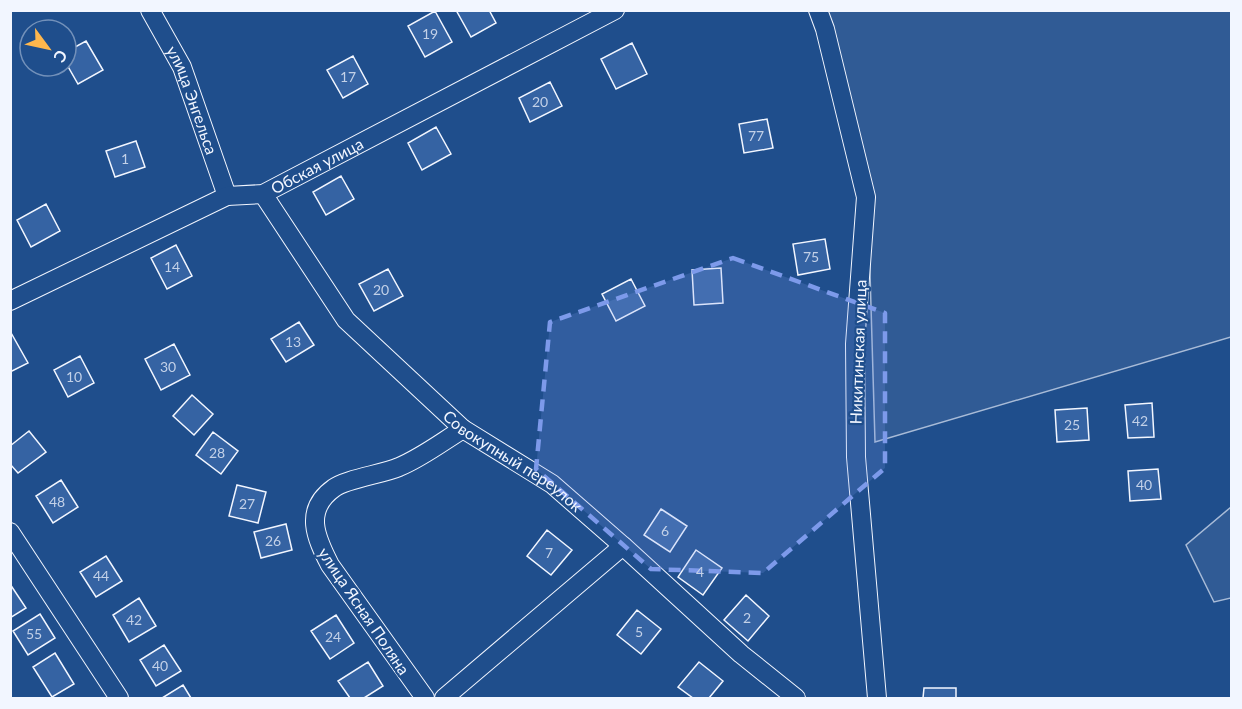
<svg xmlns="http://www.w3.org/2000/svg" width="1242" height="709" font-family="Lato,sans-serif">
<rect width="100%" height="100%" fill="#1f4e8c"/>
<!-- built -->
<path fill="#305b95" stroke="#a8bbd7" stroke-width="1.5" d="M824 11H1231V337L875 442 867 171Z
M1231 507V598L1214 602 1186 545Z"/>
<!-- building -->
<path fill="#3563a3" stroke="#f2f6ff" stroke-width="1.5" d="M456 10H489L496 23 471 37Z
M435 11 452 42 425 57 408 26Z
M86 41 103 70 78 84 66 63V52Z
M632 43 647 74 616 89 601 59Z
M353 56 368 84 343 98 327 70Z
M550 82 562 106 530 122 519 98Z
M767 119 773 148 744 153 739 124Z
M436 127 451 154 422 170 408 143Z
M136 141 145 167 115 177 106 151Z
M341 176 354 199 326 215 313 192Z
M46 204 60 231 31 247 17 220Z
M825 239 830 269 798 275 793 244Z
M176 245 192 276 167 289 151 258Z
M721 268 723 303 694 305 692 270Z
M388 269 403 296 374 311 359 284Z
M631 279 645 306 616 321 602 294Z
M299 322 314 345 286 362 271 339Z
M10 331 28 363 10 372Z
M174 344 190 375 161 390 145 359Z
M80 356 94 383 68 397 54 370Z
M192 395 213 414 194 435 173 416Z
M1152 403 1154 437 1128 438 1125 405Z
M1087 408 1089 440 1057 442 1055 410Z
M29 431 46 452 18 473 10 464V446Z
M213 432 238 451 221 474 196 455Z
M1158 469 1161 499 1130 501 1128 471Z
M61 480 78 507 53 523 36 496Z
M237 485 266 492 258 523 229 516Z
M661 509 687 526 670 552 644 535Z
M286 524 292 550 261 558 254 532Z
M547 530 572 550 551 575 527 556Z
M696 550 722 568 703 595 678 577Z
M106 556 122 581 96 597 80 572Z
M10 584 26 608 10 618Z
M746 595 769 616 748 641 724 620Z
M139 598 156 626 129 642 113 615Z
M637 610 661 629 641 654 617 635Z
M40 614 55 638 28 655 13 631Z
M336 615 354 643 330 659 311 631Z
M164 645 181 671 156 686 140 660Z
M55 653 74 684 52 697 33 667Z
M368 662 383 686 364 698H350L338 681Z
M699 662 723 681 709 698H693L678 687Z
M183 685 191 698H162Z
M924 688H956V698H923Z"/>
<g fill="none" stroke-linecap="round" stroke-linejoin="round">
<!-- minor casing -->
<g stroke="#f2f6ff" stroke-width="20">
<g id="minor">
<path id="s1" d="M150 10 182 67 227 196"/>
<path d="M818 10 825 29 866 197 855 344 856 457 877 698"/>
<path id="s2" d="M263 194 346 320 463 429 552 484 623 546 741 654 796 698"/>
<path id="s3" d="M10 301 227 196 263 194 615 10"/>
<path d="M10 532 119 698"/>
<path d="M425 698 330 565C316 538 303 510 334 488 346 479 383 474 399 467 421 458 442 442 463 429"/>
<path d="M444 698 623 546"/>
</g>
</g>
<!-- minor -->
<use href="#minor" stroke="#1f4e8c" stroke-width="18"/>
</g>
<!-- marked area -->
<path fill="#7d9aea" fill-opacity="0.2" stroke="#7d9aea" stroke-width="4.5" stroke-dasharray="12 8" stroke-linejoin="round" d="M733 258 885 313V468L763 573 651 569 536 469 550 322Z"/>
<g text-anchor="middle" stroke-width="4.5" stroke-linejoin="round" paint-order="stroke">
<!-- number labels -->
<g font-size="14" fill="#c3d1e8">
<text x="430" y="39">19</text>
<text x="348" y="82">17</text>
<text x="540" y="107">20</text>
<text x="756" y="141">77</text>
<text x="125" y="164">1</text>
<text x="811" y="262">75</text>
<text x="172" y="272">14</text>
<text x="381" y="295">20</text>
<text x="293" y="347">13</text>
<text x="168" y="372">30</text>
<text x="74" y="382">10</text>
<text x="1140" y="426">42</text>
<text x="1072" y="430">25</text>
<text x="217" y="458">28</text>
<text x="1144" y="490">40</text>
<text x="57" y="507">48</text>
<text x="247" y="509">27</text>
<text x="665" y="536">6</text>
<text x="273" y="546">26</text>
<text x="549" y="558">7</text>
<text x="700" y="577">4</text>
<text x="101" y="581">44</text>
<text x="747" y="623">2</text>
<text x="134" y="625">42</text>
<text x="639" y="637">5</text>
<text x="34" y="639">55</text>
<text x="333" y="642">24</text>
<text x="160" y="671">40</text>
</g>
<!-- street labels -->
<g font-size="16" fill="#f2f6ff" stroke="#1f4e8c">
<text dy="6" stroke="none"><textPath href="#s1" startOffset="100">улица Энгельса</textPath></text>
<text dy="6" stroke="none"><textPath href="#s3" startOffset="338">Обская улица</textPath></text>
<text transform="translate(858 352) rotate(-88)" y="6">Никитинская улица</text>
<text dy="6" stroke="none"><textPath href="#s2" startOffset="370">Совокупный переулок</textPath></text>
<text transform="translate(364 611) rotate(56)" y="6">улица Ясная Поляна</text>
</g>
</g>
<!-- border -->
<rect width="1242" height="709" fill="none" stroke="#f2f6ff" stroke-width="24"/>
<!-- north arrow -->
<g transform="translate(48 48) rotate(123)"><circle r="28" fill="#1f4e8c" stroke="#7391ba" stroke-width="1.5"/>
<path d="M0-4.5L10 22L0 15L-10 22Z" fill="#ffb74d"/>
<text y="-9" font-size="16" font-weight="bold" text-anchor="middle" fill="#f2f6ff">С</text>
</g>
</svg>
